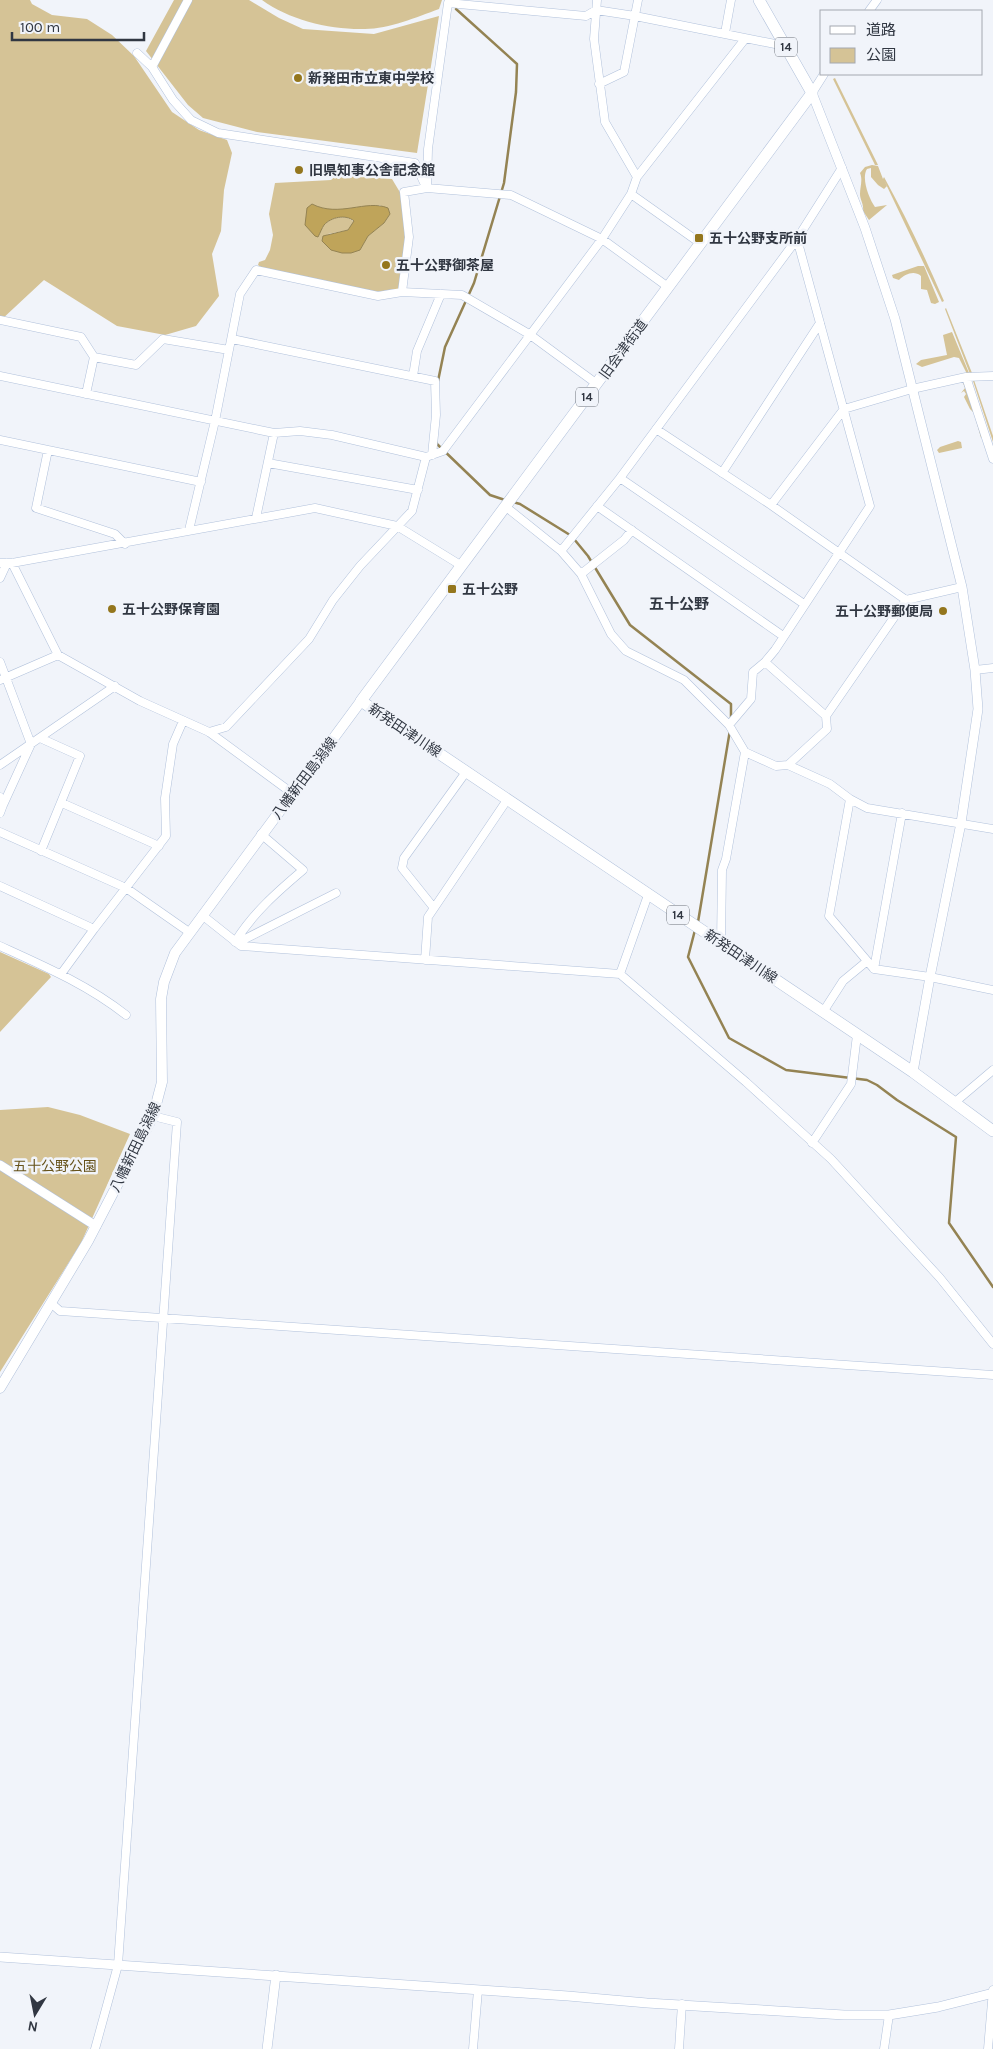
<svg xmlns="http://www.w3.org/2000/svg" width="993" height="2049" font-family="Karla,'Noto Sans JP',sans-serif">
<rect width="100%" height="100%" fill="#f1f4fa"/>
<!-- green -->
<path fill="#d5c396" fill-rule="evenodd" d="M0 0H30L32 4 52 15 87 19 112 35 134 56 172 112 199 130 227 140 232 153 224 190 221 231 212 254 219 296 196 326 165 335 117 326 44 280 0 321Z
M174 0H249L279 18 303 29 374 34 439 16 417 153 257 132 203 118 188 105 146 51Z
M262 0H442L439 9C417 17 389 29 365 29 331 30 289 20 262 0Z
M835 78 878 165H875L833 79Z
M872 165 878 166 883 179 884 177C906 217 926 259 944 301L942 302 884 180 887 186 884 189 878 185 871 177V168L867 169C861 178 869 199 875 207L887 205 869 220 863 211C864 204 860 200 860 194 860 187 863 180 860 173L865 167Z
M339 173 392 179 401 194 405 238 399 289 376 292 262 268 258 265 259 262 265 260 270 250 273 235 269 214 275 183 331 180ZM312 204C333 215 358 208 380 205L390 214 384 223 368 236 360 250H331L322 241 328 234 348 230 354 222C346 214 331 217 324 225 322 228 320 233 318 236Z
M918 266H924L939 302 935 304 931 303 927 290 921 289V276C914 270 905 274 899 280L893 278 892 275Z
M946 308 972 373 970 374 945 309Z
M952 332 969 373 967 374 959 358 954 357 922 367 916 364 921 360 947 355 943 335Z
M974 380 993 436V442L973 381Z
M963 383 965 384 983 437 981 438 974 413 970 409 964 397 966 394 964 391 961 393 965 388Z
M958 441 961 442 962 448 939 453 937 450 940 447Z
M0 952 49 974 51 977 0 1032Z
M48 1107 80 1115 130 1134 81 1243 0 1372V1110Z"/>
<!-- water -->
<path fill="#bfa45a" stroke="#948353" d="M312 204C339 218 366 199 388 208L390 214 384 223 368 236 360 250 351 253H342L331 250 322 241 323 236 348 230 354 221C346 214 331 217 324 225 322 228 320 233 318 237L315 236 305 225 307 208Z"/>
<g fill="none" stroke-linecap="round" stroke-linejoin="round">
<!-- stream -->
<path stroke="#948353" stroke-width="2.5" d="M438 381 445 347 474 283 504 183 516 92 517 64 456 9
M436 441 437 444 490 495 505 500
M513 502 520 504 570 535
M574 539 588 556 630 625 731 704V718
M698 922 730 730
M695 930 688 957 729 1038 786 1070 867 1080 877 1085 897 1100 956 1137 949 1223 993 1287"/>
<!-- minor casing -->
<g stroke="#b1c1db" stroke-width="9">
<path id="minor" d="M597 0 594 39 605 122 637 177
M869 11 877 0
M725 33 731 0
M137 53 152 67 173 100 191 120 218 133 415 163 426 187
M152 67 188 0
M599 84 624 72 638 0
M812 93 824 74
M427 188 428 149 448 3 586 16 596 10 635 16 785 46
M631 194 700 243
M797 239 870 506 775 650 765 662 826 716
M402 292 409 237 404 192 427 188 511 195 602 239 668 287
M0 320 81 337 94 357 136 365 163 339 229 350
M232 339 435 381 436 415 432 455
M0 376 274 433 300 431 332 435 426 457 443 451 602 239 631 194 637 177 745 39
M413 376 417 351 441 294
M966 377 993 459
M86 394 94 357
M656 429 771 505 906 600
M0 440 201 482
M48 450 36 508 115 534 125 544
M268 463 418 490
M722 473 820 323
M620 478 804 604
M771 505 844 409 912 389 966 377 993 376
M597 506 783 636
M506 507 561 551 581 574 611 634 626 651 684 680 729 725 745 752 726 859 722 870 721 944
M256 518 274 433
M189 530 215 421 240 294 256 270 378 296 402 292 462 295 529 334 597 384
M561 551 620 478 797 239 842 168
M0 563H12L315 508 397 526 462 566
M12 563 58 655 140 701 209 732 292 793
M581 574 624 540 632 530
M0 578 7 563
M0 662 31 744 3 805
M975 670 993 668
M0 680 58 655
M729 725 751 699 753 672 765 662
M209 732 226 727 309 639 333 600 360 566 412 511 426 457
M40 738 80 756 41 851
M745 752 776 766 788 765 830 784 850 799 867 808 993 829
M0 765 115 686
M788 765 827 729 826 716 906 600 962 587
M0 797 3 805 0 813
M850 799 829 916 874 969 930 977 993 990
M62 803 159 846
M0 832 126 888 189 932
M0 886 94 929
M434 908 402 868 404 858 466 772
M202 915 241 946 620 974 746 1082 831 1159 940 1278 993 1344
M235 942C253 913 277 892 303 870L261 834
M237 943 336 893
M0 946C44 966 88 985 126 1015
M425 960 428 917 507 800
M874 969 902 813
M61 974 94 929 166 836 165 798 173 744 183 721
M620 974 648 895
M823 1012 843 981 866 962
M954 1103 993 1070
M812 1143 851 1084 857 1035
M52 1304 60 1311 993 1375
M95 2049 118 1965 177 1122 153 1116
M473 2049 478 1990
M679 2049 682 2004
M884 2049 889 2015
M988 2049 993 1990"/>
</g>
<!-- tertiary casing -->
<g stroke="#b1c1db" stroke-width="10">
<path id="tertiary" d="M812 93 865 228 895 319 962 587 975 670 978 709 961 823 930 977 913 1072
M0 1165 96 1226
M0 1957 568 1996 647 2003 844 2015H889L938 2007 993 1993
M267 2049 276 1975"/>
</g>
<!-- secondary casing -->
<g stroke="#b1c1db" stroke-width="11">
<path id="secondary" d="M0 1388 88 1241 153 1116 162 1082 161 999 164 982 175 953 361 701"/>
</g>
<!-- primary casing -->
<g stroke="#b1c1db" stroke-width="12">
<path id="primary" d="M759 0 812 93 361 701 913 1072 993 1131"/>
</g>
<!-- minor -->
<use href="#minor" stroke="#fff" stroke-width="8"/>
<!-- tertiary -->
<use href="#tertiary" stroke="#fff" stroke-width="9"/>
<!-- secondary -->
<use href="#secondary" stroke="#fff" stroke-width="10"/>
<!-- primary -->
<use href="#primary" stroke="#fff" stroke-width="11"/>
</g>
<!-- markers -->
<g fill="#94761d" stroke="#f1f4fa" stroke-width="2">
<circle cx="298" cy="78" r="5"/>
<circle cx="299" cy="170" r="5"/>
<rect x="694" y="233" width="10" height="10" rx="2.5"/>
<circle cx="386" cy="265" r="5"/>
<rect x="447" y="584" width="10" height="10" rx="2.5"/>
<circle cx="112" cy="609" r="5"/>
<circle cx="943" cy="611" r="5"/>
</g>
<g text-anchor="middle" stroke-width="5" stroke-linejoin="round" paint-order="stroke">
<!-- shield labels -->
<g fill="#f1f4fa" stroke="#6b7079" stroke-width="1">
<rect x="775" y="37.5" width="22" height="19" rx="4"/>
<rect x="576" y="387.5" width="22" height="19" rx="4"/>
<rect x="667" y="905.5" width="22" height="19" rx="4"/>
</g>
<g font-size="12" font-weight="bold" fill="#313742">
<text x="786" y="51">14</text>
<text x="587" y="401">14</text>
<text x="678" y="919">14</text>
</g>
<!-- poi labels -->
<g font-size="14" font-weight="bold" fill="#313742" stroke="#f1f4fa" text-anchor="start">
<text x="308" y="83">新発田市立東中学校</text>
<text x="309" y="175">旧県知事公舎記念館</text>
<text x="709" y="243">五十公野支所前</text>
<text x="396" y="270">五十公野御茶屋</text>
<text x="462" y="594">五十公野</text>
<text x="122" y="614">五十公野保育園</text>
<text x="933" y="616" text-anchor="end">五十公野郵便局</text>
</g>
<!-- street labels -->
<g font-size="14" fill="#313742" stroke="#f1f4fa">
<text transform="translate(623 349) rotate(-54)" y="5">旧会津街道</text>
<text transform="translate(405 730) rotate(34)" y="5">新発田津川線</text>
<text transform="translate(304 778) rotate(-53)" y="5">八幡新田島潟線</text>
<text transform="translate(741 956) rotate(34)" y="5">新発田津川線</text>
<text transform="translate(135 1147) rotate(-64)" y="5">八幡新田島潟線</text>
</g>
<!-- park labels -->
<g font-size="14" fill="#66521a" stroke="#f1f4fa">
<text x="55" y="1171">五十公野公園</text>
</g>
<!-- neighbourhood labels -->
<g font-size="15" font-weight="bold" fill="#313742" stroke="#f1f4fa">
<text x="679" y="609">五十公野</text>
</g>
</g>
<!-- legend -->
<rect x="820" y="10" width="162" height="65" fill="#f1f4fa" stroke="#a4a8b0"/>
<rect x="830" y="26" width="25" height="8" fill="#ffffff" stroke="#a4a8b0"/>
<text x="866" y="35" font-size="15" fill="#313742">道路</text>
<rect x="830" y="48" width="25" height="15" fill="#d5c396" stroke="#a4a8b0"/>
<text x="866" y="60" font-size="15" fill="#313742">公園</text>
<!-- north arrow -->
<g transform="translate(35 2014) rotate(190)" stroke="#f1f4fa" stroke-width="4" paint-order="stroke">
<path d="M0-4L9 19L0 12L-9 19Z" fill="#313742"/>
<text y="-8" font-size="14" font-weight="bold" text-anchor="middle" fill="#313742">N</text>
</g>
<!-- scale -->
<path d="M12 32v8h132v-8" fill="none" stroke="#313742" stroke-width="2.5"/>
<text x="20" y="32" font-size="15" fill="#313742" stroke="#f1f4fa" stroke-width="4" paint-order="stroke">100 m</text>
</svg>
